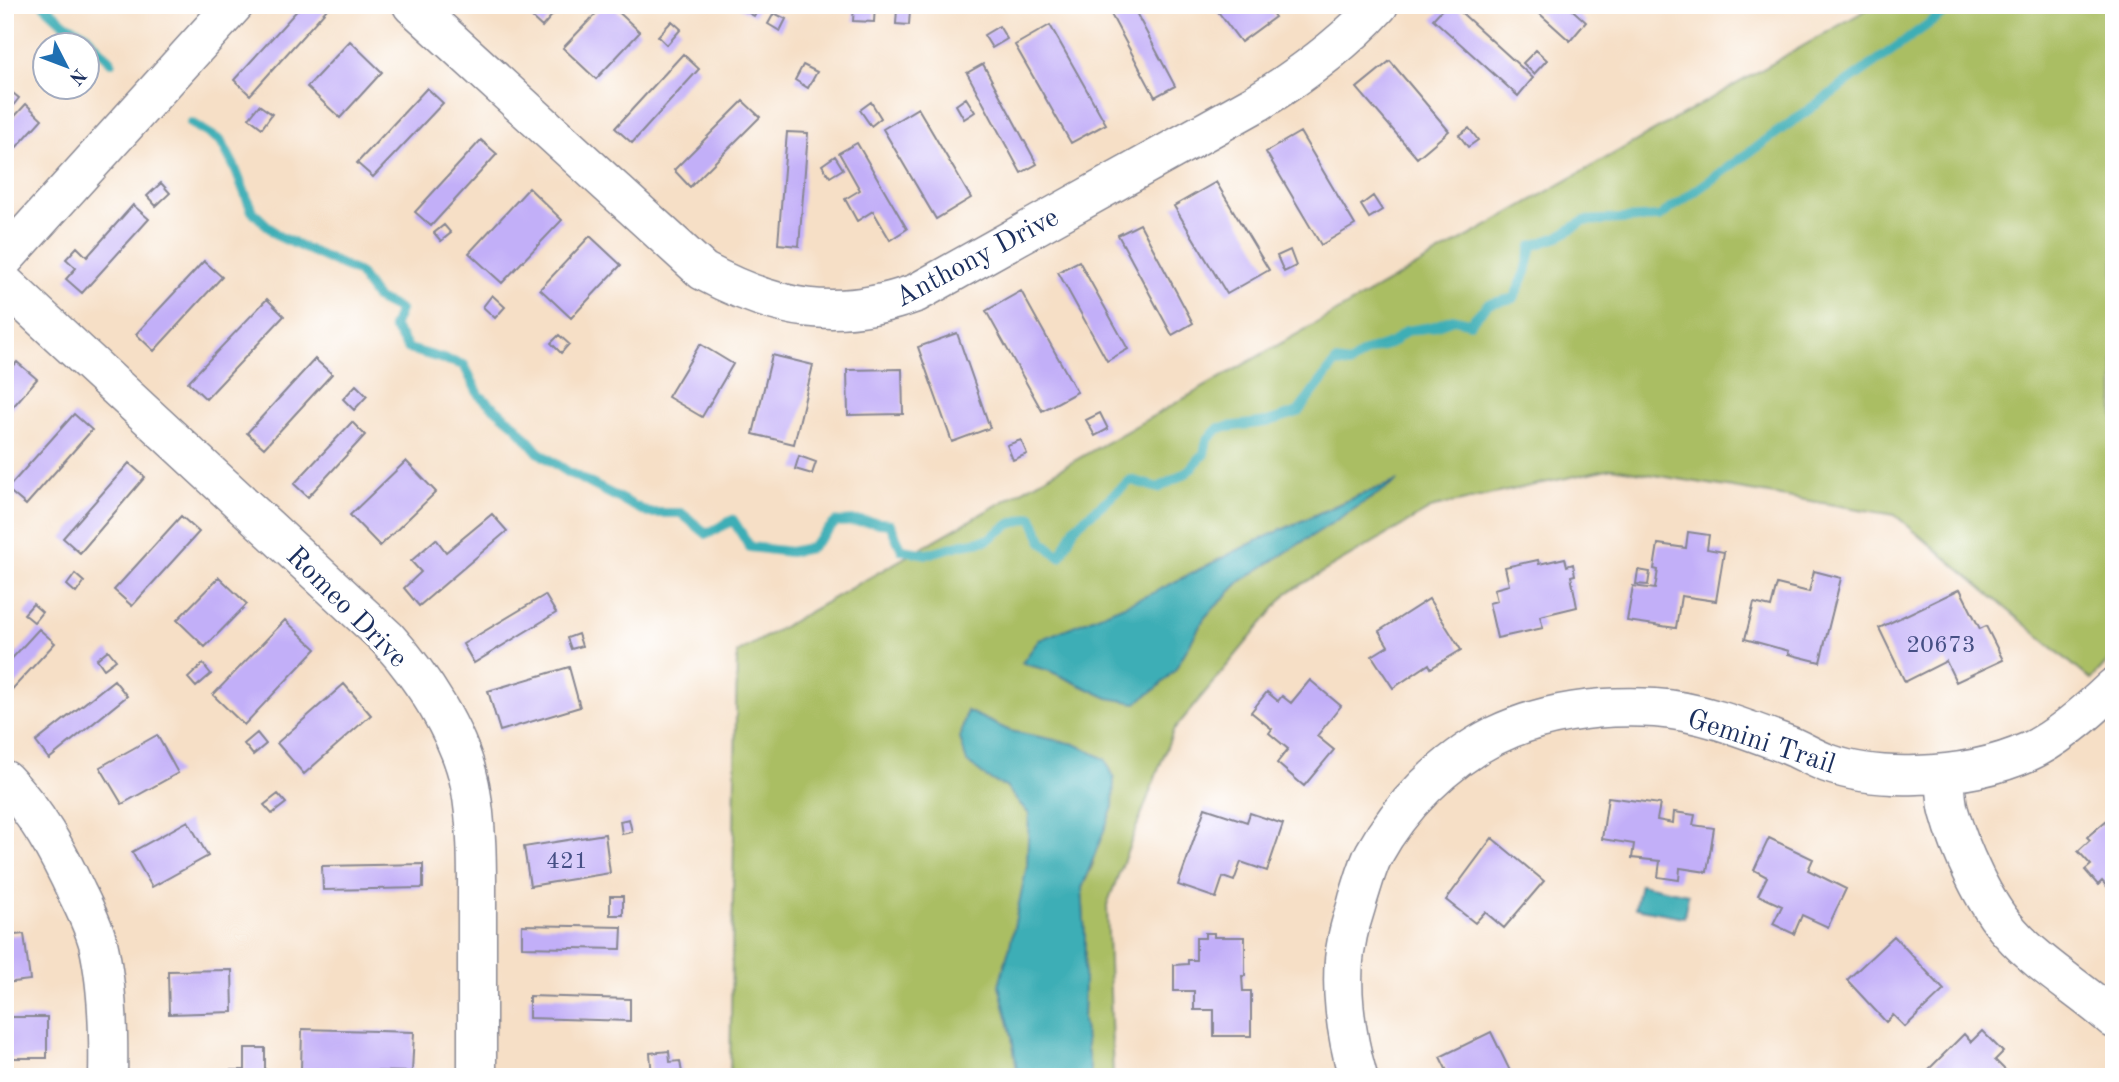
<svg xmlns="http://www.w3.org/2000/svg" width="2119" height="1082" font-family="'Old Standard TT',serif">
<rect width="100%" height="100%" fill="#fff"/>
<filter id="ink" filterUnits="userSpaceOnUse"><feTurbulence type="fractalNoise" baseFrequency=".0143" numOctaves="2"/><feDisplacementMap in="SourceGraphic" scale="14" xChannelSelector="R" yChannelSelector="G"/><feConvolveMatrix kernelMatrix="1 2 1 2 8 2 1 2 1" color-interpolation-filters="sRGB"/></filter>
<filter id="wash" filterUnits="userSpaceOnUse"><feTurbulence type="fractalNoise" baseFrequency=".00686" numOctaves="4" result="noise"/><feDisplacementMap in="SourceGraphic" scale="28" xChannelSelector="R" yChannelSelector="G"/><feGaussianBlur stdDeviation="1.57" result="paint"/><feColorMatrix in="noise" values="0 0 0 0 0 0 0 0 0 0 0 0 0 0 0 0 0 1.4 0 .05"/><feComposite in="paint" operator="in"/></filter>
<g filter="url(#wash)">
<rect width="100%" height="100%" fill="#f6dfc6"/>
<!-- green -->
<path fill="#aabe63" stroke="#627660" stroke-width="2" fill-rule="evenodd" d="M1875 5H2114V655L2091 680 1895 515 1612 468 1434 507 1287 593 1173 731 1107 905 1113 1077H1091L1083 1020 1085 936 1082 888 1093 864 1075 744 1010 731 967 711 960 738 987 778 1006 787 1029 814 1027 866 1010 946 999 985 1012 1036 1018 1077H730L737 653ZM1394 483 1241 581 1205 617 1175 670 1108 698 1050 671 1022 663C1111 615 1199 567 1290 526 1324 511 1359 493 1394 483Z"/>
<!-- water -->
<path fill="#3daeb6" stroke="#2c6e8a" stroke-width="2" d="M1398 481 1241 581 1205 617 1175 670 1157 688 1136 703 1108 698 1050 671 1022 663 1039 640 1151 594 1250 544 1360 495Z
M967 711 1010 731 1075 744 1105 759 1114 777 1113 807 1082 888 1085 936 1083 1020 1091 1077H1018L1012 1036 999 985 1010 946 1027 866 1029 814 1006 787 987 778 967 762 960 738Z
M1640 884 1688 894 1684 917 1635 908Z"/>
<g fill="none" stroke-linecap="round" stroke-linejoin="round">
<!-- stream -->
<path stroke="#3daeb6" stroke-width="10" d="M44 5 65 24 85 34 111 62
M191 123 221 141 234 166 252 211 278 236 359 273 376 298 400 310 393 327 409 349 464 365 479 395 515 425 538 452 568 472 648 513H681L707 534 733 520 750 547 790 552 810 548 836 522 861 521 890 524 902 550 927 554 963 544 987 540 1010 524 1032 517 1043 542 1060 557 1075 527 1131 480 1158 488 1186 473 1204 454 1207 440 1219 428 1267 422 1298 412 1336 362 1350 364 1365 352 1392 343 1406 331 1432 327 1453 319 1470 323 1488 304 1514 298 1526 272 1532 246 1558 237 1584 221 1659 217 1955 5"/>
</g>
<g id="blocks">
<!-- building -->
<path fill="#c2aff8" d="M302 5H324L328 8 250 95 234 80Z
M518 5H561L542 27Z
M604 5H611L640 32 596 79 563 48Z
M734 5H760L754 16Z
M854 5H875L874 22 853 21Z
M1106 5H1132L1175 86 1155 97Z
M1213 5H1266L1275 17 1241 42Z
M1446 5H1453L1533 78 1518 96 1433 19Z
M1530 5H1567L1586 22 1570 41Z
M897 9 910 10 909 25 896 24Z
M774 13 786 19 780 31 768 24Z
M672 21 681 29 667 45 658 36Z
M1050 25 1106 124 1071 143 1015 45Z
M999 26 1007 39 992 48 984 35Z
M350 41 382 72 340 118 307 87Z
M1536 50 1547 60 1534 74 1523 63Z
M683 54 699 69 632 143 615 128Z
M1390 61 1449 131 1417 158 1357 88Z
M983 64 1037 164 1021 173 967 73Z
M803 65 817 72 808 88 795 80Z
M427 88 443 103 373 177 357 163Z
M9 90 19 98 12 107 5 102V94Z
M966 98 975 112 964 119 956 105Z
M743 101 760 117 690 187 674 170Z
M871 102 881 118 871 126 860 110Z
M26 104 42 119 5 160V127Z
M259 105 272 114 262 128 249 118Z
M918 108 971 198 936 219 883 129Z
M1469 128 1478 140 1468 147 1459 135Z
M787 132 808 133 799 246 778 244Z
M1300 132 1355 225 1321 245 1266 152Z
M481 140 497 154 431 226 415 212Z
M857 143 907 229 890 240 873 211 857 221 845 199 860 190 839 153Z
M835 156 843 169 830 177 822 165Z
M1216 182 1269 270 1227 294 1174 206Z
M161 183 170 193 156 206 147 196Z
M529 188 562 220 502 283 469 253Z
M1373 196 1382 210 1369 218 1361 205Z
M133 205 149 219 82 293 66 279 76 268 66 259 77 247 87 257Z
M1140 224 1193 323 1172 335 1118 235Z
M444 225 451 233 441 241 434 233Z
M590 236 621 265 571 318 540 289Z
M1290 250 1296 266 1284 272 1277 256Z
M204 261 222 277 154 351 136 334Z
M1079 261 1128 349 1107 361 1058 272Z
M1021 291 1077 392 1042 411 986 311Z
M492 295 505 307 495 318 483 307Z
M267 299 284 316 206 399 188 382Z
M957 333 990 428 952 442 918 347Z
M559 335 569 344 561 353 551 343Z
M700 344 733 364 702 417 668 397Z
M772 355 813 365 794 444 753 434Z
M315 359 332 374 264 448 247 433Z
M17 362 37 379 5 416V376Z
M902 369 903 414 848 415 847 370Z
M356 385 367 396 354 410 343 399Z
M1100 413 1108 429 1095 436 1086 420Z
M74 414 92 430 26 505 7 489Z
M352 422 365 435 308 497 294 484Z
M1021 440 1027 454 1013 460 1007 445Z
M799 456 816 462 812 474 795 469Z
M406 461 436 492 380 546 350 515Z
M129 463 145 477 80 553 63 538Z
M492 514 507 531 419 606 404 588 421 572 411 561 436 539 446 552Z
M181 516 199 532 132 606 114 590Z
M1688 532 1709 535 1707 549 1724 552 1716 601 1681 596 1676 628 1627 621 1633 586 1655 589 1658 570 1654 569 1658 544 1686 548Z
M1565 558 1567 566 1573 564 1575 575 1571 576 1577 607 1540 616 1543 628 1497 638 1489 603 1497 601 1494 589 1509 585 1505 567 1538 560 1539 564Z
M1638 570 1650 572 1648 585 1636 584Z
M1814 571 1841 578 1820 662 1788 654 1789 651 1745 639 1754 603 1771 607 1777 584 1809 592Z
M75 574 84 582 76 593 67 585Z
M219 577 247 604 205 647 177 620Z
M1960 589 1980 629 1986 626 2003 660 1956 682 1946 661 1905 682 1879 628Z
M545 595 556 613 474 663 463 644Z
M1429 599 1461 650 1431 668 1429 664 1393 688 1372 656 1388 646 1379 631Z
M33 604 42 612 34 622 24 614Z
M285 620 316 649 244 725 213 695Z
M39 629 55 643 5 697V666Z
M578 634 582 646 571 649 567 638Z
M108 650 116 660 104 669 97 659Z
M203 664 211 674 196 687 188 678Z
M569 667 580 707 500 731 488 691Z
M114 680 127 696 49 759 36 742Z
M1310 680 1341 706 1317 736 1334 750 1304 786 1277 763 1288 749 1269 733 1272 729 1251 712 1267 692 1278 701 1282 696 1291 703Z
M344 684 371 715 304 774 277 743Z
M257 733 266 744 253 755 244 744Z
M157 735 178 773 122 804 100 767Z
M278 794 286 803 272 814 264 805Z
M1608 797 1660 804 1657 820 1673 823 1674 812 1695 815 1693 825 1714 828 1707 872 1680 868 1679 880 1658 877 1660 861 1632 858 1634 844 1602 839Z
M1205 808 1247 822 1250 813 1283 824 1267 871 1241 862 1234 881 1223 877 1216 898 1178 885Z
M629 819 632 832 622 834 620 821Z
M2107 820 2114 828V887L2110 890 2102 881 2098 885 2085 870 2091 865 2078 851 2090 840 2087 837Z
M188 821 208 856 152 887 132 852Z
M605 834 610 873 530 886 524 847Z
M1492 838 1544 881 1504 928 1485 912 1475 923 1446 900Z
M1769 838 1813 859 1808 870 1846 889 1828 927 1802 915 1794 934 1773 924 1782 906 1758 895 1767 877 1754 870Z
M423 864V888L323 890 322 866Z
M610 896H623V915H610Z
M522 925 622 927 621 949 522 947Z
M1205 933H1214V937H1245V976H1242L1243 991H1251V1036H1214V1010H1194V991H1174V965L1188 964V960H1196V938H1205Z
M24 934 30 980 5 983V936Z
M1894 936 1944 990 1905 1027 1893 1015 1886 1022 1847 980Z
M232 970 233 1012 169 1014 168 971Z
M529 996 630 999V1021L529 1018Z
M5 1017H47V1058H5Z
M302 1029 414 1032 412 1072 301 1070Z
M1982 1031 2003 1052 1995 1060 2012 1077H1937L1929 1069 1964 1034 1971 1042Z
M1491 1032 1513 1077H1450L1440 1057Z
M245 1048H265V1077H153L152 1070H245Z
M669 1051 670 1062 680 1061 682 1073 652 1076 650 1053Z"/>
</g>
</g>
<g filter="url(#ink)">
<use href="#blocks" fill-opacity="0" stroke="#888792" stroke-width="2"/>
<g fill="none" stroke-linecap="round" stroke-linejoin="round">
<!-- street casing -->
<g stroke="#888792" stroke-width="41">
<path id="street" d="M412 5 703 271C775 310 837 322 916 293L1258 102C1303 74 1344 44 1379 5
M5 258 234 5
M5 284 387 638C422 677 459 732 470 785 478 828 477 873 477 917 477 970 477 1024 477 1077
M1945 774C1946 786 1946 800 1949 811 1959 848 1985 905 2010 932 2040 966 2080 989 2114 1019
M5 780C37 813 58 852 77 893 85 909 93 925 98 943 108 986 109 1032 108 1077
M1358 1077C1346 1035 1338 983 1347 940 1349 926 1355 912 1358 899 1363 884 1367 867 1374 854 1400 806 1445 761 1494 736 1543 712 1601 705 1655 708 1701 711 1746 729 1788 745 1801 750 1813 758 1827 763 1854 773 1887 776 1916 775 1954 774 1995 767 2030 751 2059 738 2091 709 2114 687"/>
</g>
<!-- street -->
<use href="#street" stroke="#fff" stroke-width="38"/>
</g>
</g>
<g text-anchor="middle" stroke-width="7" stroke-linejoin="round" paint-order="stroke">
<!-- number labels -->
<g font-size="24" fill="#454f84">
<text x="1941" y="652">20673</text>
<text x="567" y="868">421</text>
</g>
<!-- street labels -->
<g font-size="28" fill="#1b2f5e" stroke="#fff">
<text transform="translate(976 256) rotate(-28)" y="10">Anthony Drive</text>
<text transform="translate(348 606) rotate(45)" y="10">Romeo Drive</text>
<text transform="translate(1762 740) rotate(18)" y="10">Gemini Trail</text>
</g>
</g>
<!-- margin -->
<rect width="2119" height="1082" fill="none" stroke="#fff" stroke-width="28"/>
<!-- north arrow -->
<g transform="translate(66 66) rotate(132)"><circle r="33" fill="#ffffff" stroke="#a4acbf" stroke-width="2"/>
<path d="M0-5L12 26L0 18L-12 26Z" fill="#1f6fb2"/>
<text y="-10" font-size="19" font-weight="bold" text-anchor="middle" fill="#1b2f5e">N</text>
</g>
</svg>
